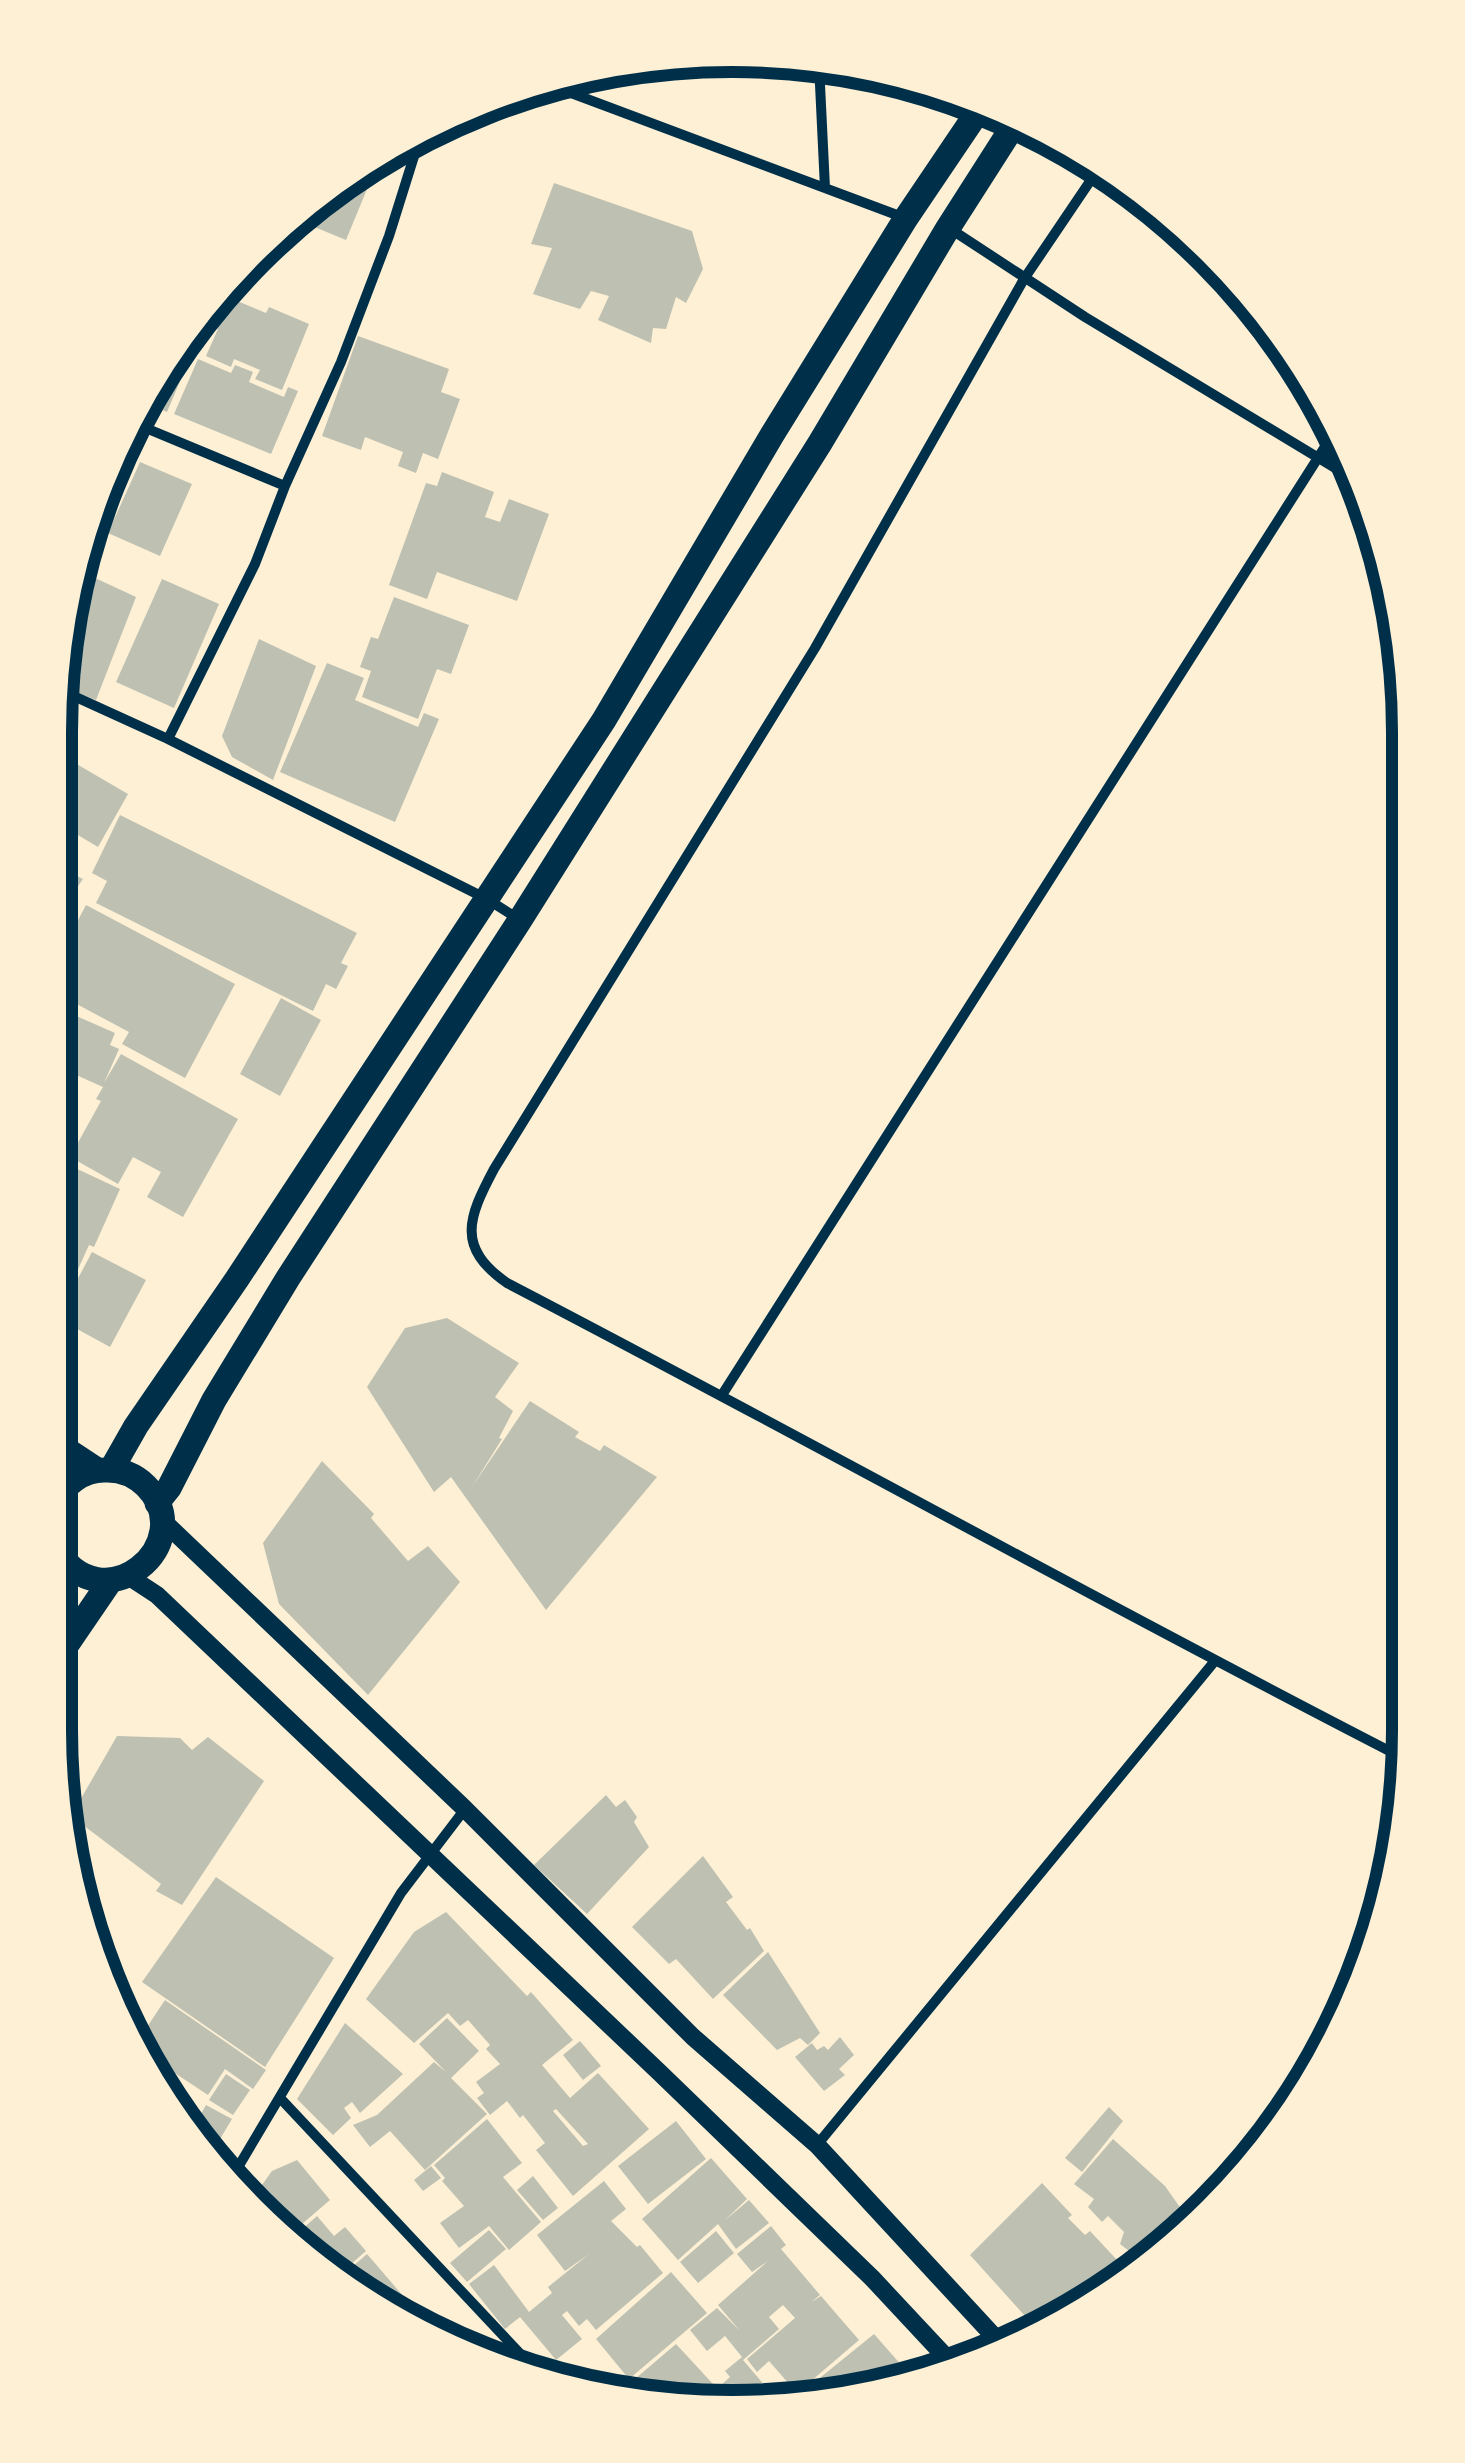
<svg xmlns="http://www.w3.org/2000/svg" width="1465" height="2463" font-family="'Crimson Pro',serif">
<rect width="100%" height="100%" fill="#fdf0d5"/>
<!-- building -->
<path fill="#bec0b2" fill-rule="evenodd" d="M845 66 865 68 883 74 880 80 846 75Z
M355 171 372 177 346 240 295 219Z
M554 183 692 231 703 269 686 303 676 297 666 329 653 328 651 343 598 320 609 296 591 291 580 309 533 294 552 248 531 244Z
M220 294 266 313 269 307 309 324 282 390 255 379 260 370 234 359 231 367 206 356 218 329 207 324Z
M358 336 449 369 441 392 460 399 438 459 423 453 416 473 398 466 403 452 365 437 361 450 322 436Z
M176 348 192 353 167 412 146 403Z
M198 359 231 373 235 365 253 372 249 382 284 397 288 387 298 391 271 454 174 414Z
M140 462 192 484 160 556 108 533Z
M442 472 494 492 485 517 500 522 509 499 549 514 517 601 437 572 427 599 389 585 426 483 437 486Z
M80 571 136 597 96 700 57 686Z
M162 579 219 604 174 708 116 682Z
M394 597 469 625 451 674 437 669 418 719 362 697 371 671 360 667 371 637 378 639Z
M259 639 316 666 273 780 232 757 222 736Z
M327 663 364 678 355 700 418 727 424 713 439 719 395 822 280 772Z
M56 752 128 794 98 847 56 822Z
M120 815 357 933 341 963 348 966 336 989 326 984 313 1011 96 903 107 881 92 873Z
M56 866 83 879 56 918Z
M86 905 235 984 185 1078 122 1044 129 1032 56 993V962Z
M281 998 321 1020 280 1096 240 1074Z
M56 1007 115 1033 110 1045 119 1049 104 1083 121 1054 238 1119 183 1217 147 1197 161 1172 133 1157 118 1184 70 1157 101 1101 96 1099 103 1087 56 1066Z
M56 1159 120 1189 94 1247 89 1245 56 1318Z
M92 1252 146 1280 110 1347 57 1318Z
M447 1318 519 1363 495 1397 513 1411 499 1438 502 1439 472 1487 530 1401 579 1432 575 1437 600 1451 604 1445 657 1477 546 1610 451 1477 434 1492 367 1387 405 1328Z
M322 1461 374 1514 371 1518 408 1561 428 1546 460 1582 368 1695 279 1604 263 1543Z
M117 1736 180 1738 192 1750 208 1737 264 1781 182 1905 156 1891 161 1884 71 1816Z
M606 1795 616 1807 625 1800 637 1817 634 1822 649 1847 587 1914 534 1865Z
M703 1856 733 1897 726 1902 747 1930 750 1928 764 1951 713 1999 676 1959 669 1964 632 1927Z
M216 1877 334 1958 265 2067 142 1982Z
M446 1912 527 1996 531 1992 573 2040 542 2065 570 2098 598 2073 649 2129 573 2196 536 2150 545 2143 523 2115 520 2118 507 2101 490 2115 477 2098 484 2093 476 2082 500 2064 486 2049 490 2045 468 2020 460 2026 448 2013 414 2043 366 1999 414 1932ZM556 2109 588 2144 583 2146 553 2111Z
M768 1952 820 2033 808 2045 800 2038 777 2050 723 1995Z
M97 1960 127 1980 116 1996 112 1987Z
M165 2000 266 2070 253 2089 225 2069 208 2095 149 2056 139 2039Z
M447 2018 479 2051 451 2078 487 2114 425 2170 390 2131 370 2147 353 2125 377 2115 434 2062 446 2072 419 2044Z
M345 2023 403 2074 360 2113 352 2102 344 2108 351 2118 333 2135 297 2099Z
M840 2037 854 2055 839 2069 845 2075 824 2091 795 2057 812 2043 817 2050 824 2046 828 2050Z
M580 2041 601 2066 583 2080 563 2055Z
M226 2074 250 2090 233 2115 209 2100Z
M170 2096 196 2114 187 2128Z
M206 2105 232 2119 211 2154 199 2147 190 2133Z
M1109 2107 1123 2121 1082 2172 1065 2158Z
M487 2119 522 2163 503 2177 541 2222 509 2250 489 2226 459 2248 440 2223 464 2206 442 2181 445 2178 434 2165Z
M676 2121 706 2159 648 2204 618 2166Z
M1113 2139 1165 2186 1189 2220 1147 2265 1120 2244 1124 2232 1108 2216 1102 2222 1088 2207 1094 2199 1074 2184Z
M711 2158 747 2199 724 2221 749 2200 769 2223 736 2249 718 2224 678 2260 642 2219Z
M297 2160 330 2200 288 2236 262 2210 264 2208 254 2196 272 2171Z
M431 2166 441 2178 423 2191 414 2180Z
M533 2176 558 2208 543 2220 517 2190Z
M604 2181 626 2209 611 2221 637 2247 640 2245 663 2273 596 2330 587 2319 579 2326 567 2311 562 2315 582 2339 556 2360 520 2317 505 2329 469 2284 494 2265 529 2312 552 2293 548 2287 589 2254 565 2271 537 2235Z
M1042 2183 1072 2215 1068 2218 1085 2235 1090 2231 1131 2275 1035 2327 970 2255Z
M317 2216 334 2236 345 2227 366 2251 350 2265 346 2261 356 2274 352 2267 367 2254 410 2304 401 2312 321 2268 291 2239Z
M771 2226 786 2245 781 2249 820 2295 811 2302 821 2296 859 2340 797 2393 769 2361 757 2372 747 2359 795 2318 783 2305 769 2317 779 2329 743 2360 778 2401 733 2408 701 2403 730 2377 725 2371 742 2357 725 2336 707 2351 690 2330 717 2308 740 2331 718 2305 768 2261 752 2272 737 2254Z
M489 2230 506 2249 467 2282 450 2263Z
M716 2231 734 2253 698 2283 680 2262Z
M671 2272 707 2313 629 2379 596 2339Z
M429 2313 451 2337 450 2338 420 2322Z
M874 2334 910 2375 904 2380 802 2396 800 2394Z
M676 2344 713 2384 694 2402 622 2390Z"/>
<g fill="none" stroke-linecap="round" stroke-linejoin="round">
<!-- minor -->
<path stroke="#003049" stroke-width="10" d="M819 64 825 188
M547 84 905 218
M1101 165 1024 279 815 648 494 1169C468 1218 456 1247 507 1283 809 1440 1106 1606 1409 1761
M949 228 1085 317 1355 480
M136 424 285 486
M56 688 168 739 487 899 520 920
M168 739 255 564 285 486 341 362 389 236 421 134
M722 1395 1335 431
M281 2099 542 2377
M817 2145 1214 1662
M231 2179 401 1893 465 1809"/>
<!-- tertiary -->
<path stroke="#003049" stroke-width="18" d="M55 1438 102 1469
M162 1520 465 1809 693 2037 817 2145 1002 2345
M128 1576 157 1595 659 2072 872 2278 957 2369"/>
<!-- primary -->
<path stroke="#003049" stroke-width="25" d="M111 1470 136 1426 237 1279 604 720 772 435 906 218 983 104
M157 1503 169 1488 214 1400 288 1278 520 920 820 443 948 228 1017 120
M55 1547C102 1628 202 1542 146 1486 135 1475 120 1469 104 1470 83 1470 64 1484 55 1503
M55 1662 111 1580"/>
</g>
<!-- crop -->
<path d="M0 0H1465V2463H0ZM732 72H732A660 660 0 0 1 1392 732V1730A660 660 0 0 1 732 2390H732A660 660 0 0 1 72 1730V732A660 660 0 0 1 732 72Z" fill="#fdf0d5" fill-rule="evenodd"/>
<path fill="none" stroke="#003049" stroke-width="12" d="M732 72H732A660 660 0 0 1 1392 732V1730A660 660 0 0 1 732 2390H732A660 660 0 0 1 72 1730V732A660 660 0 0 1 732 72Z"/>
</svg>
